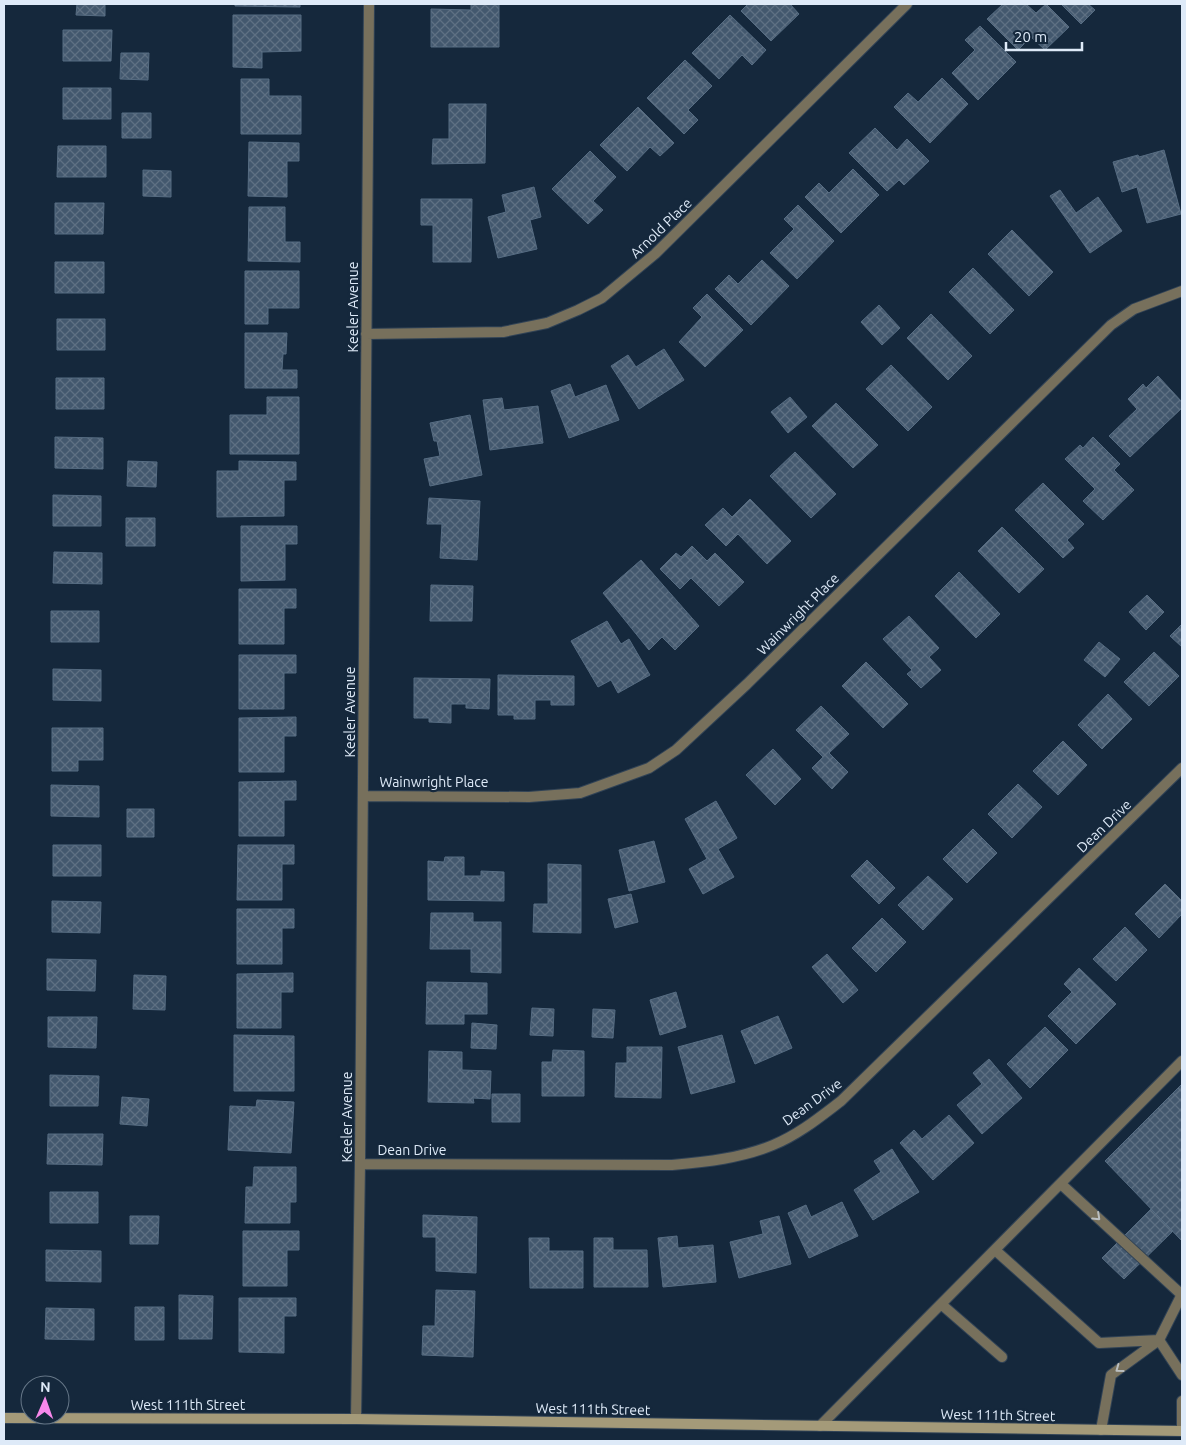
<svg xmlns="http://www.w3.org/2000/svg" width="1186" height="1445" font-family="Ubuntu,sans-serif">
<defs>
<pattern id="building-cross-hatch" width="8" height="8" patternUnits="userSpaceOnUse" patternTransform="scale(1.25)"><rect width="8" height="8" fill="#43586e"/><path d="M0 0l8 8M0 8l8-8" fill="none" stroke="#5e7083"/></pattern>
</defs>
<rect width="100%" height="100%" fill="#15283c"/>
<!-- building -->
<path fill="url(#building-cross-hatch)" stroke="#566c82" d="M77 4H105V16L76 15Z
M235 4H300V7L235 6Z
M471 4H499V47H431V9L471 10Z
M748 4H790L799 14 771 41 741 11Z
M1003 4H1026L1036 13 1046 4 1069 27 1045 50 1031 37 1018 50 987 19Z
M1061 4H1088L1095 10 1081 24Z
M233 15H301V51L262 52V68L233 67Z
M730 15 766 50 752 65 742 55 719 79 692 53Z
M980 26 1016 62 978 100 952 73 975 50 965 40Z
M63 30H112L111 61H63Z
M121 53H149L148 80 120 79Z
M685 60 712 86 688 110 698 120 684 134 647 98Z
M942 78 968 104 930 143 894 107 908 93 918 102Z
M241 79H269V96H301V134H241Z
M63 88H111V119H63Z
M449 104H486L485 163 432 164 433 139H449Z
M638 107 674 143 660 156 650 147 627 171 600 145Z
M122 113H151V138H122Z
M875 128 897 150 907 139 929 161 904 185 899 180 887 191 849 153Z
M249 142 299 143V161H287V197L248 196Z
M58 146H106V177H57Z
M1164 150 1181 214 1147 223 1137 187 1122 192 1113 162 1138 155 1139 157Z
M590 151 616 177 593 201 603 210 588 224 552 189Z
M853 169 879 195 841 233 805 197 819 183 829 193Z
M143 170 171 171V197L143 196Z
M534 187 541 217 530 220 537 249 498 258 488 217 506 212 502 195Z
M1060 190 1076 213 1098 197 1122 231 1090 253 1050 196Z
M421 199H472L471 262H433V225H421Z
M55 203H104L103 234H55Z
M798 205 834 241 797 279 770 253 794 229 784 219Z
M249 207H285V242H300V262L248 261Z
M1012 230 1053 272 1029 296 988 254Z
M762 260 789 286 751 325 715 289 729 275 738 284Z
M55 262H104V293H55Z
M973 268 1014 310 990 334 949 292Z
M245 271H299V308H268V324H245Z
M707 294 743 330 705 367 679 342 702 317 693 308Z
M879 305 900 328 882 345 861 322Z
M931 314 972 356 948 380 907 338Z
M57 319H105V350H57Z
M245 333H287L286 354H283L282 370H297V388H245Z
M664 349 684 380 639 409 611 366 628 355 636 367Z
M891 365 932 407 908 431 866 389Z
M1158 376 1182 402V408L1130 457 1109 436 1137 409 1128 399 1143 384 1146 388Z
M56 378H104V409H56Z
M570 384 575 397 606 385 619 420 569 438 551 391Z
M267 397H299V454H230V415H267Z
M790 397 807 417 788 433 771 412Z
M502 398 504 410 538 406 543 443 490 450 483 400Z
M836 403 878 445 853 468 812 426Z
M470 415 482 475 430 486 424 459 440 456 437 441H434L430 423Z
M55 437 103 438V469L55 468Z
M1093 437 1120 464 1114 470 1134 490 1103 520 1083 501 1095 489 1065 459 1080 445 1083 448Z
M795 452 836 494 811 518 770 476Z
M128 461 157 462 156 487 127 486Z
M239 461 296 462V480H284V516L217 517V471H239Z
M1043 483 1084 524 1067 540 1074 548 1063 558 1015 510Z
M53 495 101 496V526H53Z
M429 498 480 501 477 560 440 558 442 524H427Z
M750 499 791 541 767 564 738 534 726 546 705 525 723 508 732 517Z
M126 518H155V546H126Z
M241 526H297V544H285V580L241 581Z
M1002 527 1044 569 1019 593 978 551Z
M692 546 707 561 715 553 744 582 719 606 691 578 680 589 660 569 676 553 681 557Z
M54 552 102 553V584L53 583Z
M641 560 699 626 675 650 662 637 649 650 603 593Z
M959 572 1000 614 976 638 935 596Z
M431 585 473 586 472 621H430Z
M239 589H296V608H284V644H239Z
M1147 595 1164 612 1146 630 1129 612Z
M51 611H99V642H51Z
M909 616 939 648 929 657 941 670 921 688 907 674 912 670 883 639Z
M607 621 621 644 629 639 650 675 618 693 611 680 598 687 571 641Z
M1182 624V647L1170 636Z
M1099 642 1120 659 1105 677 1084 660Z
M1154 652 1179 676 1149 706 1124 682Z
M239 655H296V673H284V709H239Z
M866 662 908 704 883 728 842 686Z
M53 669 101 670V701L53 700Z
M498 675 574 676V705H551V700H535V719H514V715H498Z
M414 678 490 679 489 709 466 708V704H451V723L429 722V718H414Z
M1108 694 1132 719 1102 749 1078 725Z
M821 706 849 734 829 753 848 772 832 789 812 768 823 757 796 730Z
M296 717V736H284V772H239V718Z
M52 728H103V760H78V771H52Z
M1063 741 1087 765 1058 795 1033 771Z
M773 749 801 779 775 805 746 775Z
M296 781V800H284V836H239V782Z
M1018 784 1042 807 1012 838 988 814Z
M51 785 99 786V817L51 816Z
M716 801 737 838 718 849 734 877 703 894 689 869 707 859 685 819Z
M127 809H154V837H127Z
M973 829 997 853 967 883 943 859Z
M654 841 665 882 629 891 619 850Z
M53 845H101V876H53Z
M238 845H294V864H282V900H237Z
M445 857H464V876H481V871L504 872V901L428 900V861L444 862Z
M867 860 895 888 879 904 851 876Z
M548 864 581 865V933L533 932 534 904H548Z
M928 876 953 899 923 930 898 905Z
M1165 884 1182 901V914L1159 938 1135 914Z
M631 894 638 922 615 928 608 899Z
M52 901 101 902 100 933 52 932Z
M237 909H294V928H282V964H237Z
M431 913H473V922H501V973L471 972V949H430Z
M882 918 906 942 876 972 852 948Z
M1125 927 1147 950 1116 981 1093 959Z
M827 954 858 990 843 1003 812 967Z
M47 959 96 960 95 991 47 990Z
M1079 968 1116 1004 1076 1044 1048 1016 1072 992 1064 984Z
M293 973V992H281V1028H237V974Z
M134 975 166 976 165 1010 133 1009Z
M427 982 487 983V1014H464V1024H426Z
M676 992 686 1027 660 1035 650 1000Z
M532 1008 554 1009 553 1036 530 1035Z
M593 1009 615 1010 613 1038 592 1037Z
M778 1016 792 1048 755 1064 741 1031Z
M48 1017H97L96 1048 48 1047Z
M472 1023 497 1025 496 1049 471 1048Z
M1045 1027 1068 1050 1030 1088 1007 1064Z
M234 1035 294 1036V1091H234Z
M722 1035 735 1082 691 1094 678 1047Z
M627 1047H662L661 1098 615 1097 616 1063H627Z
M553 1050 584 1051V1096H542V1062H552Z
M429 1051 462 1052V1070L491 1071 490 1099 473 1098 474 1103 428 1102Z
M989 1059 1022 1098 982 1134 957 1105 982 1084 973 1073Z
M50 1075 99 1076 98 1106H50Z
M1182 1084V1241L1105 1161Z
M492 1094H520V1122H492Z
M122 1097 149 1099 147 1126 120 1124Z
M257 1100 294 1102 291 1153 228 1150 230 1106 256 1107Z
M949 1115 974 1143 933 1180 900 1143 914 1130 922 1139Z
M48 1134H103L102 1165 47 1164Z
M892 1149 919 1192 873 1220 854 1190 881 1172 874 1161Z
M254 1167H296V1202H290V1223H245L246 1187H253Z
M50 1192H98V1223H50Z
M842 1202 858 1236 809 1258 788 1213 806 1205 811 1217Z
M1151 1209 1173 1231 1124 1279 1102 1258Z
M423 1215 477 1217 476 1273 436 1271V1237H423Z
M130 1216H159L158 1244H130Z
M779 1216 791 1264 739 1278 730 1242 763 1234 760 1221Z
M243 1231H299V1250H287V1286H243Z
M677 1236 678 1248 713 1245 716 1282 663 1287 658 1238Z
M529 1238H549V1251H583V1288H530Z
M594 1238H613V1250H647L648 1287H594Z
M46 1250 101 1251V1282L46 1281Z
M436 1290 475 1291 473 1357 422 1355 423 1326H435Z
M179 1295 213 1296 212 1339H179Z
M239 1298H296V1316H284V1353L239 1352Z
M135 1307H164V1340H135Z
M46 1308 94 1309V1340L45 1339Z"/>
<g fill="none" stroke-linecap="round" stroke-linejoin="round">
<!-- service casing -->
<g stroke="#314356" stroke-width="12">
<path id="service" d="M1061 1184 1182 1295
M995 1250 1099 1343 1159 1340
M941 1304 1002 1357
M1159 1340 1182 1375
M820 1426 1182 1061
M1101 1430 1111 1375 1159 1340 1182 1294
M1182 1431V1401"/>
</g>
<!-- minor casing -->
<g stroke="#314356" stroke-width="12">
<path id="minor" d="M366 334 503 332 547 323 578 310 602 298 655 254 907 4
M363 796 529 797 580 793 649 768 676 750 747 684 1111 325 1134 309 1182 291
M360 1164 672 1165C706 1162 742 1158 773 1145 798 1135 820 1117 841 1101L1182 768
M356 1419 360 1164 369 4"/>
</g>
<!-- secondary casing -->
<g stroke="#314356" stroke-width="12">
<path id="secondary" d="M4 1418 356 1419 1182 1431"/>
</g>
<!-- service -->
<use href="#service" stroke="#77705c" stroke-width="10"/>
<!-- minor -->
<use href="#minor" stroke="#77705c" stroke-width="10"/>
<!-- secondary -->
<use href="#secondary" stroke="#a49a79" stroke-width="10"/>
</g>
<!-- one-way arrows -->
<defs><path id="oneway-chevron" d="M-2-3.5L2.5 0L-2 3.5" fill="none" stroke-width="1.6" stroke-linecap="round" stroke-linejoin="round" transform="scale(1.25)"/></defs>
<g stroke="#babfc1">
<use href="#oneway-chevron" transform="translate(1097 1217) rotate(43)"/>
<use href="#oneway-chevron" transform="translate(1119 1369) rotate(144)"/>
</g>
<g text-anchor="middle" stroke-width="4.5" stroke-linejoin="round" paint-order="stroke">
<!-- street labels -->
<g font-size="14" fill="#deeaf8" stroke="#15283c">
<text transform="translate(661 228) rotate(-44)" y="5">Arnold Place</text>
<text transform="translate(353 307) rotate(-90)" y="5">Keeler Avenue</text>
<text transform="translate(798 614) rotate(-45)" y="5">Wainwright Place</text>
<text transform="translate(350 712) rotate(-90)" y="5">Keeler Avenue</text>
<text x="434" y="787">Wainwright Place</text>
<text transform="translate(1104 826) rotate(-44)" y="5">Dean Drive</text>
<text transform="translate(812 1102) rotate(-36)" y="5">Dean Drive</text>
<text transform="translate(347 1117) rotate(-90)" y="5">Keeler Avenue</text>
<text x="412" y="1155">Dean Drive</text>
<text x="188" y="1410">West 111th Street</text>
<text transform="translate(593 1409) rotate(1)" y="5">West 111th Street</text>
<text transform="translate(998 1415) rotate(1)" y="5">West 111th Street</text>
</g>
</g>
<!-- border -->
<rect width="1186" height="1445" fill="none" stroke="#deeaf8" stroke-width="10"/>
<!-- north arrow -->
<g transform="translate(45 1400) rotate(2)"><circle r="24" fill="#15283c" stroke="#657687"/>
<path d="M0-4L9 19L0 12L-9 19Z" fill="#f788eb"/>
<text y="-8" font-size="14" font-weight="bold" text-anchor="middle" fill="#deeaf8">N</text>
</g>
<!-- scale -->
<path d="M1006 42v8h76v-8" fill="none" stroke="#deeaf8" stroke-width="2.5"/>
<text x="1014" y="42" font-size="15" fill="#deeaf8" stroke="#15283c" stroke-width="4" paint-order="stroke">20 m</text>
</svg>
